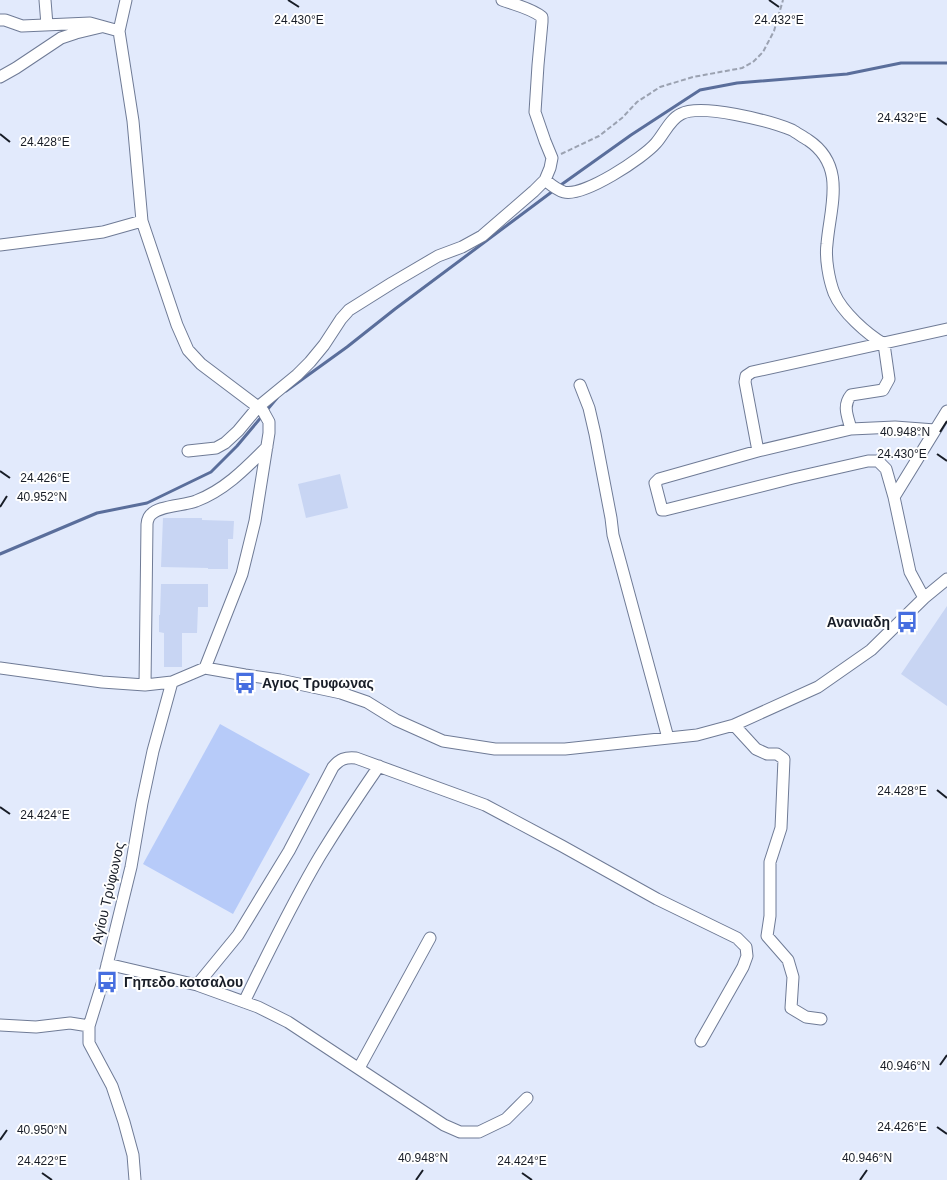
<svg xmlns="http://www.w3.org/2000/svg" width="947" height="1180" font-family="Arial,sans-serif">
<rect width="100%" height="100%" fill="#e2eafc"/>
<!-- green -->
<path fill="#b7cbf9" d="M220 724 310 774 233 914 143 864Z"/>
<g fill="none" stroke-linecap="round" stroke-linejoin="round">
<!-- stream -->
<path stroke="#5a6e9b" stroke-width="3" d="M558 187 631 135 700 90 737 83 847 74 901 63H947
M286 391 347 347 395 309 553 191
M267 410 277 398
M0 554 97 513 147 503 211 472 237 446 263 415"/>
</g>
<!-- building -->
<path fill="#c8d5f3" d="M340 474 348 508 306 518 298 484Z
M163 518H202V520L234 521 233 539H228V569H208V568L161 567Z
M161 584H208V607H198L197 633H182V667H164V633L159 632V615H160Z
M947 606V706L901 674Z"/>
<g fill="none" stroke-linecap="round" stroke-linejoin="round">
<!-- minor casing -->
<g stroke="#6f7b96" stroke-width="13">
<path id="minor" d="M45 0 47 25
M0 20H5L22 26 90 23 119 31 133 121 142 221 177 325 188 350 201 364 258 407 263 411 269 422V433L255 521 242 574 205 668
M119 31 126 0
M0 77 16 68 61 38 76 33 101 27
M545 180C550 184 557 190 564 192 584 197 643 158 656 143 664 134 670 119 681 114 701 103 770 121 792 130 797 133 803 137 808 140 847 166 830 207 827 244 825 258 829 280 834 293 842 312 867 334 884 344L889 379 883 390 851 395C842 406 848 417 851 429
M0 245 103 232 142 221
M580 385 589 408 595 434 611 518 613 535 668 738
M188 451 216 448 225 443 238 431 258 407 297 375 310 362 324 345 341 319 349 310 392 283 438 256 462 247 482 236 534 191 545 180 550 168 552 158 545 141 535 112 538 65 542 22V17C531 8 515 5 502 0
M758 451 745 382 746 376 752 372 947 329
M894 497 947 411
M924 598 910 572 894 497 886 469 878 461H868L793 478 665 510H662L655 483 659 479 758 451 851 429 895 427 935 430
M0 668 102 682 145 685 172 682
M145 685 147 524C147 522 148 519 149 517 156 505 184 506 196 501 225 490 246 468 267 447
M734 725 756 749 767 754H777L784 759 781 828 770 862V916L767 936 788 960 793 977 791 1008 806 1017 821 1019
M107 964 197 985 258 1007 288 1022 444 1125 460 1132H479L506 1119 527 1098
M197 985 238 935 289 851 333 767C340 759 345 757 356 758L485 805 562 846 657 899 737 938 746 947 747 956 743 967 701 1041
M244 1002C268 953 292 903 320 856 339 825 359 795 379 766
M0 1025 36 1027 70 1023 89 1026
M359 1068 430 938
M135 1180 133 1155 124 1122 112 1086 89 1043V1026L103 981 131 867 142 803 153 751 172 682 205 668 245 675 280 680 341 693 367 702 396 720 443 741 495 749H565L697 735 734 725 818 687 871 650 924 598 947 579"/>
</g>
<!-- path -->
<path stroke="#9ba2b1" stroke-width="2" stroke-dasharray="5 2.5" stroke-linecap="butt" d="M561 154 599 136 622 118 637 102 660 87 693 77 742 68 753 62 763 52 774 31 783 0"/>
<!-- minor -->
<use href="#minor" stroke="#fff" stroke-width="11"/>
</g>
<!-- ticks -->
<path fill="none" stroke="#181d27" stroke-width="2" d="M288 0 299 7M769 0 779 7M937 118 947 125M0 134 10 142M940 432 947 421M937 454 947 461M0 471 10 478M0 507 7 496M937 790 947 798M0 807 10 814M940 1065 947 1055M937 1127 947 1134M0 1140 7 1130M42 1173 52 1180M522 1173 532 1180M416 1180 423 1170M860 1180 867 1170"/>
<!-- icons -->
<defs>
<g id="bus-bare" transform="scale(1.725)"><path d="M-5-6H5V4H4V6H2V4H-2V6H-4V4H-5ZM-3.5-4V0h7V-4ZM-3.5 1.2v1.5H-2V1.2ZM2 1.2v1.5H3.5V1.2Z" fill="#466ee0" stroke="#fff" stroke-width="2.5" paint-order="stroke"/></g>
</defs>
<g fill-rule="evenodd">
<use href="#bus-bare" x="907" y="622"/>
<use href="#bus-bare" x="245" y="683"/>
<use href="#bus-bare" x="107" y="982"/>
</g>
<g text-anchor="middle" stroke-width="4" stroke-linejoin="round" paint-order="stroke">
<!-- poi labels -->
<g font-size="14" font-weight="bold" fill="#181d27" stroke="#fff" text-anchor="start">
<text x="890" y="627" text-anchor="end">Ανανιαδη</text>
<text x="262" y="688">Αγιος Τρυφωνας</text>
<text x="124" y="987">Γηπεδο κοτσαλου</text>
</g>
<!-- street labels -->
<g font-size="14" fill="#181d27" stroke="#fff">
<text transform="translate(108 893) rotate(-77)" y="5">Αγίου Τρύφωνος</text>
</g>
</g>
<g font-size="12" text-anchor="middle" fill="#181d27" stroke="#fff" stroke-width="4" stroke-linejoin="round" paint-order="stroke">
<text x="299" y="24">24.430°E</text>
<text x="779" y="24">24.432°E</text>
<text x="902" y="122">24.432°E</text>
<text x="45" y="146">24.428°E</text>
<text x="905" y="436">40.948°N</text>
<text x="902" y="458">24.430°E</text>
<text x="45" y="482">24.426°E</text>
<text x="42" y="501">40.952°N</text>
<text x="902" y="795">24.428°E</text>
<text x="45" y="819">24.424°E</text>
<text x="905" y="1070">40.946°N</text>
<text x="902" y="1131">24.426°E</text>
<text x="42" y="1134">40.950°N</text>
<text x="423" y="1162">40.948°N</text>
<text x="867" y="1162">40.946°N</text>
<text x="42" y="1165">24.422°E</text>
<text x="522" y="1165">24.424°E</text>
</g>
</svg>
